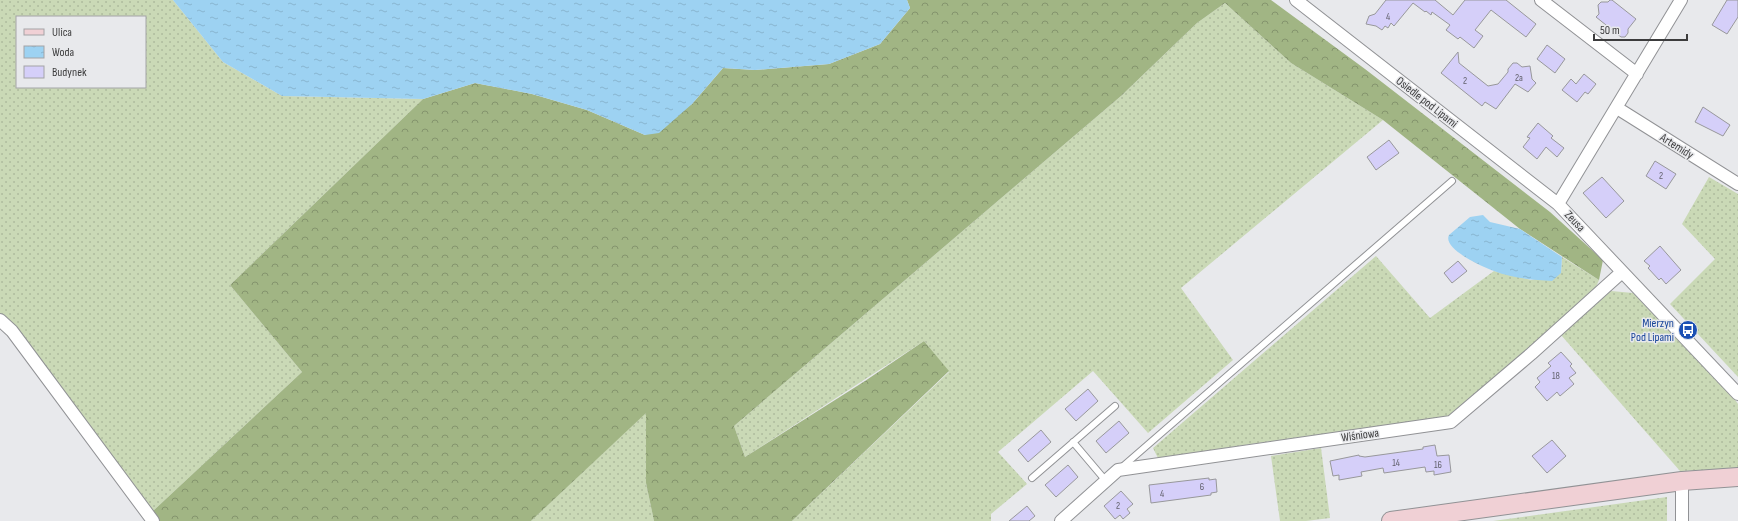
<svg xmlns="http://www.w3.org/2000/svg" width="1738" height="521" font-family="'Sofia Sans Condensed',sans-serif">
<defs>
<pattern id="grass-dots" width="8" height="8" patternUnits="userSpaceOnUse"><rect width="8" height="8" fill="#cad9b6"/><path d="M2 2h.1M6 6h.1" fill="none" stroke="#aebb9d" stroke-width="1.8" stroke-linecap="round"/></pattern>
<pattern id="forest-crowns" width="20" height="18" patternUnits="userSpaceOnUse"><rect width="20" height="18" fill="#a1b584"/><path d="M2 6a3 3 0 1 1 6 0M12 15a3 3 0 1 1 6 0" fill="none" stroke="#84946d"/></pattern>
<pattern id="water-ripples" width="26" height="14" patternUnits="userSpaceOnUse"><rect width="26" height="14" fill="#9dd2f2"/><path d="M2 4q2-2 4 0t4 0M15 11q2-2 4 0t4 0" fill="none" stroke="#88b5d0"/></pattern>
</defs>
<rect width="100%" height="100%" fill="#e8e9ec"/>
<!-- grass -->
<path fill="url(#grass-dots)" fill-rule="evenodd" d="M0 0H173L223 62 282 96 423 99 230 285 302 372 153 511 19 332 0 314ZM17 17H145V87H17Z
M1225 3 1291 63 1383 120 1181 288 1233 360 1148 433 1093 371 998 452 1027 484 991 514V521H792L949 372 924 341 745 457 734 426 1121 96 1197 23Z
M1709 177 1738 194V377L1670 304 1715 259 1682 224Z
M1376 256 1430 318 1494 271 1531 280 1561 273 1562 257 1599 280 1592 297 1449 418 1293 438 1158 458 1153 448Z
M1611 291 1633 293 1736 401 1738 404V469L1680 471 1561 335Z
M646 412V483L654 521H531Z
M1321 448 1330 518 1306 521H1280L1271 456Z
M1667 497V521H1493Z"/>
<!-- forest -->
<path fill="url(#forest-crowns)" d="M907 0H1271L1365 69 1550 212 1603 260 1599 280 1520 229 1383 120 1291 63 1225 3 1197 23 1121 96 734 426 745 457 865 381 924 341 949 371 792 521H654L646 483V413L531 521H160L153 511 302 372 230 285 423 99 475 83 532 94 587 110 645 135 692 104 723 68 755 70 829 64 880 44 910 8Z"/>
<!-- water -->
<path fill="url(#water-ripples)" d="M173 0H907L910 8 880 44 829 64 755 70 723 68 692 104 659 133 645 135 587 110 532 94 475 83 423 99 282 96 223 62Z
M1483 215 1490 222 1520 229 1562 257 1561 273 1552 281C1532 280 1512 278 1494 271 1483 267 1442 249 1449 235L1470 217Z"/>
<!-- building -->
<path fill="#d5cff9" stroke="#98989b" d="M1386 0H1435L1453 15 1465 0H1506L1536 24 1526 37 1491 10 1475 30 1483 36 1474 48 1460 37 1458 39 1446 30 1450 25 1432 12 1431 15 1426 11 1425 12 1413 3 1394 26 1391 23 1388 28 1385 26 1382 30 1376 26 1366 24 1369 16 1375 14Z
M1610 0H1612L1636 19 1628 29V33L1625 37H1621L1596 17 1599 14 1598 5 1601 2H1608Z
M1727 0H1738V17L1727 34 1712 25Z
M1547 45 1565 59 1555 73 1537 59Z
M1458 52 1459 63 1488 86 1498 84 1508 72V69L1513 63H1517L1522 67 1530 66 1532 79 1536 83 1528 92 1515 84 1496 109 1485 102 1482 106 1441 73Z
M1584 74 1596 84 1588 94 1585 92 1577 102 1562 90 1571 79 1576 84Z
M1703 107 1730 125 1723 136 1695 122Z
M1538 123 1553 136 1551 138 1564 148 1557 157 1546 147 1537 159 1523 147 1530 138 1527 137Z
M1389 140 1399 153 1376 170 1367 157Z
M1655 161 1676 174 1666 189 1646 176Z
M1602 177 1624 201 1606 218 1583 193Z
M1660 246 1681 270 1666 284 1661 278 1659 280 1648 268 1650 266 1644 261Z
M1458 261 1467 271 1452 283 1444 273Z
M1561 352 1572 364 1570 366 1576 373 1569 378 1574 384 1560 396 1557 392 1547 401 1535 387 1540 382 1537 378 1551 366 1548 363Z
M1088 389 1098 401 1076 421 1065 409Z
M1119 421 1129 433 1106 453 1096 441Z
M1041 430 1051 442 1028 462 1018 450Z
M1552 440 1566 456 1547 473 1532 456Z
M1435 445 1437 456 1449 455 1451 472 1434 475V471L1426 472 1425 467 1384 473 1383 468 1361 472 1362 476 1339 480V475L1333 476 1330 461 1359 455V456L1365 457 1423 449V447Z
M1068 465 1078 477 1056 497 1045 485Z
M1209 478V480L1216 479 1217 492 1211 493V495L1151 503 1149 485Z
M1121 491 1133 504 1127 509 1130 513 1123 519 1120 515 1115 519 1104 506Z
M1027 506 1035 516 1029 521H1009Z"/>
<g fill="none" stroke-linecap="round" stroke-linejoin="round">
<!-- lane casing -->
<g stroke="#919295" stroke-width="8">
<path id="lane" d="M1073 442 1106 481
M1121 468 1452 181
M1032 478 1115 406"/>
</g>
<!-- street casing -->
<g stroke="#919295" stroke-width="14">
<path id="street" d="M1296 0 1558 204 1738 394
M1541 0 1637 74
M1617 108 1738 184
M1558 204 1681 0
M0 320 12 331 153 521
M1061 521 1118 470 1451 422 1531 354 1622 272
M1682 521V481"/>
</g>
<!-- secondary casing -->
<g stroke="#919295" stroke-width="20">
<path id="secondary" d="M1391 521 1682 481 1738 477"/>
</g>
<!-- lane -->
<use href="#lane" stroke="#fff" stroke-width="6"/>
<!-- street -->
<use href="#street" stroke="#fff" stroke-width="12"/>
<!-- secondary -->
<use href="#secondary" stroke="#f0d0d5" stroke-width="18"/>
</g>
<!-- icons -->
<defs>
<g id="bus-disc" transform="scale(1)"><circle r="9.5" fill="#1a4fb4" stroke="#e8e9ec"/><path d="M-5-6H5V4H4V6H2V4H-2V6H-4V4H-5ZM-3.5-4V0h7V-4ZM-3.5 1.2v1.5H-2V1.2ZM2 1.2v1.5H3.5V1.2Z" fill="#fff"/></g>
</defs>
<g fill-rule="evenodd">
<use href="#bus-disc" x="1688" y="330"/>
</g>
<g text-anchor="middle" stroke-width="3" stroke-linejoin="round" paint-order="stroke">
<!-- number labels -->
<g font-size="10" fill="#62616c">
<text x="1388" y="20">4</text>
<text x="1519" y="81">2a</text>
<text x="1465" y="84">2</text>
<text x="1661" y="179">2</text>
<text x="1556" y="379">18</text>
<text x="1396" y="466">14</text>
<text x="1438" y="468">16</text>
<text x="1202" y="490">6</text>
<text x="1162" y="497">4</text>
<text x="1118" y="509">2</text>
</g>
<!-- street labels -->
<g font-size="12" fill="#3c3c3d" stroke="#e8e9ec">
<text transform="translate(1427 102) rotate(38)" y="4">Osiedle pod Lipami</text>
<text transform="translate(1677 146) rotate(32)" y="4">Artemidy</text>
<text transform="translate(1575 221) rotate(46)" y="4">Zeusa</text>
<text transform="translate(1360 435) rotate(-8)" y="4">Wiśniowa</text>
</g>
<!-- transit labels -->
<g font-size="12" fill="#164399" stroke="#e8e9ec" text-anchor="end">
<text x="1674" y="327">Mierzyn<tspan x="1674" dy="14">Pod Lipami</tspan></text>
</g>
</g>
<!-- legend -->
<rect x="16" y="16" width="130" height="72" fill="#e8e9ec" stroke="#a3a4a6"/>
<rect x="24" y="29" width="20" height="6" fill="#f0d0d5" stroke="#a3a4a6"/>
<text x="52" y="36" font-size="12" fill="#3c3c3d">Ulica</text>
<rect x="24" y="46" width="20" height="12" fill="url(#water-ripples)" stroke="#a3a4a6"/>
<text x="52" y="56" font-size="12" fill="#3c3c3d">Woda</text>
<rect x="24" y="66" width="20" height="12" fill="#d5cff9" stroke="#a3a4a6"/>
<text x="52" y="76" font-size="12" fill="#3c3c3d">Budynek</text>
<!-- scale -->
<path d="M1594 34v6h93v-6" fill="none" stroke="#3c3c3d" stroke-width="2"/>
<text x="1600" y="34" font-size="12" fill="#3c3c3d" stroke="#e8e9ec" stroke-width="3" paint-order="stroke">50 m</text>
</svg>
